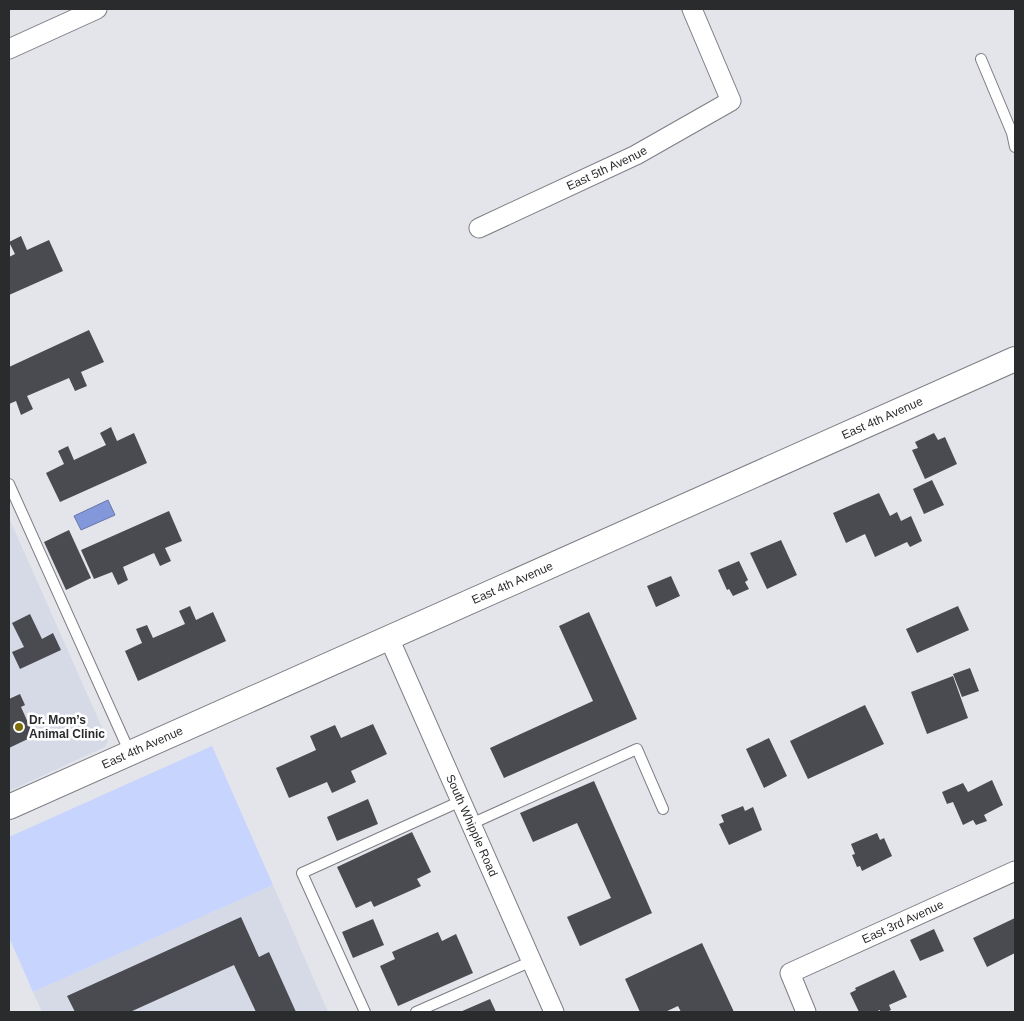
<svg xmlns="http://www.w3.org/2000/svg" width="1024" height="1021" font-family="Helvetica,sans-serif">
<rect width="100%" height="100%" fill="#e3e5eb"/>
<!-- built -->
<path fill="#d6dae7" d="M9 518 108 741 105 747 9 791Z
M273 885 328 1012H42L33 992Z"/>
<!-- green -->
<path fill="#c6d4fe" d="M212 746 273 885 33 992 9 937V837Z"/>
<!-- water -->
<path fill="#8397db" stroke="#6877a7" d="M108 500 115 515 81 530 74 516Z"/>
<!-- building -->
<path fill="#4a4b50" d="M21 236 27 250 49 240 63 271 9 295V257L15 254 9 242Z
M89 330 104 362 81 372 87 386 75 391 69 378 27 396 33 409 21 415 16 401 9 404V367Z
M111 427 117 441 134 433 147 463 60 502 46 473 64 464 58 451 68 446 74 460 106 445 100 433Z
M934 433 938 440 945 437 957 464 925 479 912 450 918 448 915 442Z
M932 480 944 505 924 514 913 489Z
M879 493 890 516 897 512 901 521 911 516 922 541 910 547 907 542 875 557 865 534 846 543 833 513Z
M169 511 182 541 165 548 171 561 160 566 154 553 123 567 128 580 118 585 112 572 94 579 81 550Z
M69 530 91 578 66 590 44 542Z
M781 540 797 575 767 589 750 553Z
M739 561 748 580 745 582 749 589 733 596 729 589 727 590 718 570Z
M671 576 680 596 656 607 647 586Z
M190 606 196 620 213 612 226 641 138 681 125 651 142 643 136 629 147 625 153 638 185 624 179 611Z
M958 606 969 630 917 653 906 629Z
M589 612 637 719 504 778 490 748 593 701 559 626Z
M30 614 42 639 53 633 61 650 20 669 12 652 24 647 12 623Z
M970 668 979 691 962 697 953 674Z
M953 676 968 718 927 734 911 692Z
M20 694 25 705 21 707 34 736 9 748V699Z
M865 705 884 744 808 779 790 741Z
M373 724 387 754 351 771 356 782 332 793 327 782 289 798 276 768 316 750 310 736 335 725 341 738Z
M769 738 787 776 764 788 746 749Z
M992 780 1003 805 984 815 987 821 976 825 973 820 963 825 953 802 947 804 942 792 963 783 968 792Z
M594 781 652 913 580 946 567 917 611 898 577 823 533 842 520 813Z
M368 799 378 824 337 841 327 817Z
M743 806 745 811 753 807 762 830 729 845 719 824 724 822 721 815Z
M412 832 431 872 417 879 421 886 374 907 371 901 356 908 337 867Z
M877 833 880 840 884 838 892 856 862 871 860 866 857 867 852 855 855 854 851 844Z
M241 917 259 957 269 952 296 1012H256L234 965 130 1012H75L67 996Z
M1015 918V953L987 967 973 938Z
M373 919 384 945 353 958 342 932Z
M934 929 944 951 920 961 910 940Z
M438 932 442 941 456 934 473 973 398 1006 380 966 395 959 392 952Z
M702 943 734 1012H681L678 1006 665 1012H640L625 979Z
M894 970 907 997 889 1005 891 1010 887 1012H880V1010L875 1012H859L850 993 856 990 855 988Z
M490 999 496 1012H460Z"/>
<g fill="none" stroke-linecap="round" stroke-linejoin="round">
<!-- service casing -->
<g stroke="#7d7e84" stroke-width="12">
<path id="service" d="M981 59 1012 133 1015 147
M9 484 130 753
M471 824 637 749 663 809
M365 1012 302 873 461 801
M416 1012 532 961"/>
</g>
<!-- minor casing -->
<g stroke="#7d7e84" stroke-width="21">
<g id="minor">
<path d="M9 49 97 9"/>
<path id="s1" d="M479 228 636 155 731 101 692 9"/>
<path id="s2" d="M389 638 554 1012"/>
<path id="s3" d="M806 1012 790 973 1015 871"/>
</g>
</g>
<!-- tertiary casing -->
<g stroke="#7d7e84" stroke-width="26">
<g id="tertiary">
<path id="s4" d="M9 807 1015 359"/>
</g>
</g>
<!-- service -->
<use href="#service" stroke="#fff" stroke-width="10"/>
<!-- minor -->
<use href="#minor" stroke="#fff" stroke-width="19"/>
<!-- tertiary -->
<use href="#tertiary" stroke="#fff" stroke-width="24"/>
</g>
<!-- markers -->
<circle fill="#7d6d07" stroke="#fff" stroke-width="2" cx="19" cy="727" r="5"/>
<g text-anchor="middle" stroke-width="5" stroke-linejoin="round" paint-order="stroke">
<!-- street labels -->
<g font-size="12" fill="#2a2b2d" stroke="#fff">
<text dy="4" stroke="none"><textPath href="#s1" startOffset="141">East 5th Avenue</textPath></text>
<text dy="4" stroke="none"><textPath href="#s4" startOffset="956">East 4th Avenue</textPath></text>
<text dy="4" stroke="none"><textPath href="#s4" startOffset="551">East 4th Avenue</textPath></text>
<text dy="4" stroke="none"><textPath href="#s4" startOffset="146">East 4th Avenue</textPath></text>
<text dy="4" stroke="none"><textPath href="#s2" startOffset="205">South Whipple Road</textPath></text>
<text dy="4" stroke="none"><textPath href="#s3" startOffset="166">East 3rd Avenue</textPath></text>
</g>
<!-- poi labels -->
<g font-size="12" font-weight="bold" fill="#2a2b2d" stroke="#fff" text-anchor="start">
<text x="29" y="724">Dr. Mom’s<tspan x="29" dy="14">Animal Clinic</tspan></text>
</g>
</g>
<!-- border -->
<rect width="1024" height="1021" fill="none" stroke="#2a2b2d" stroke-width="20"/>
</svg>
